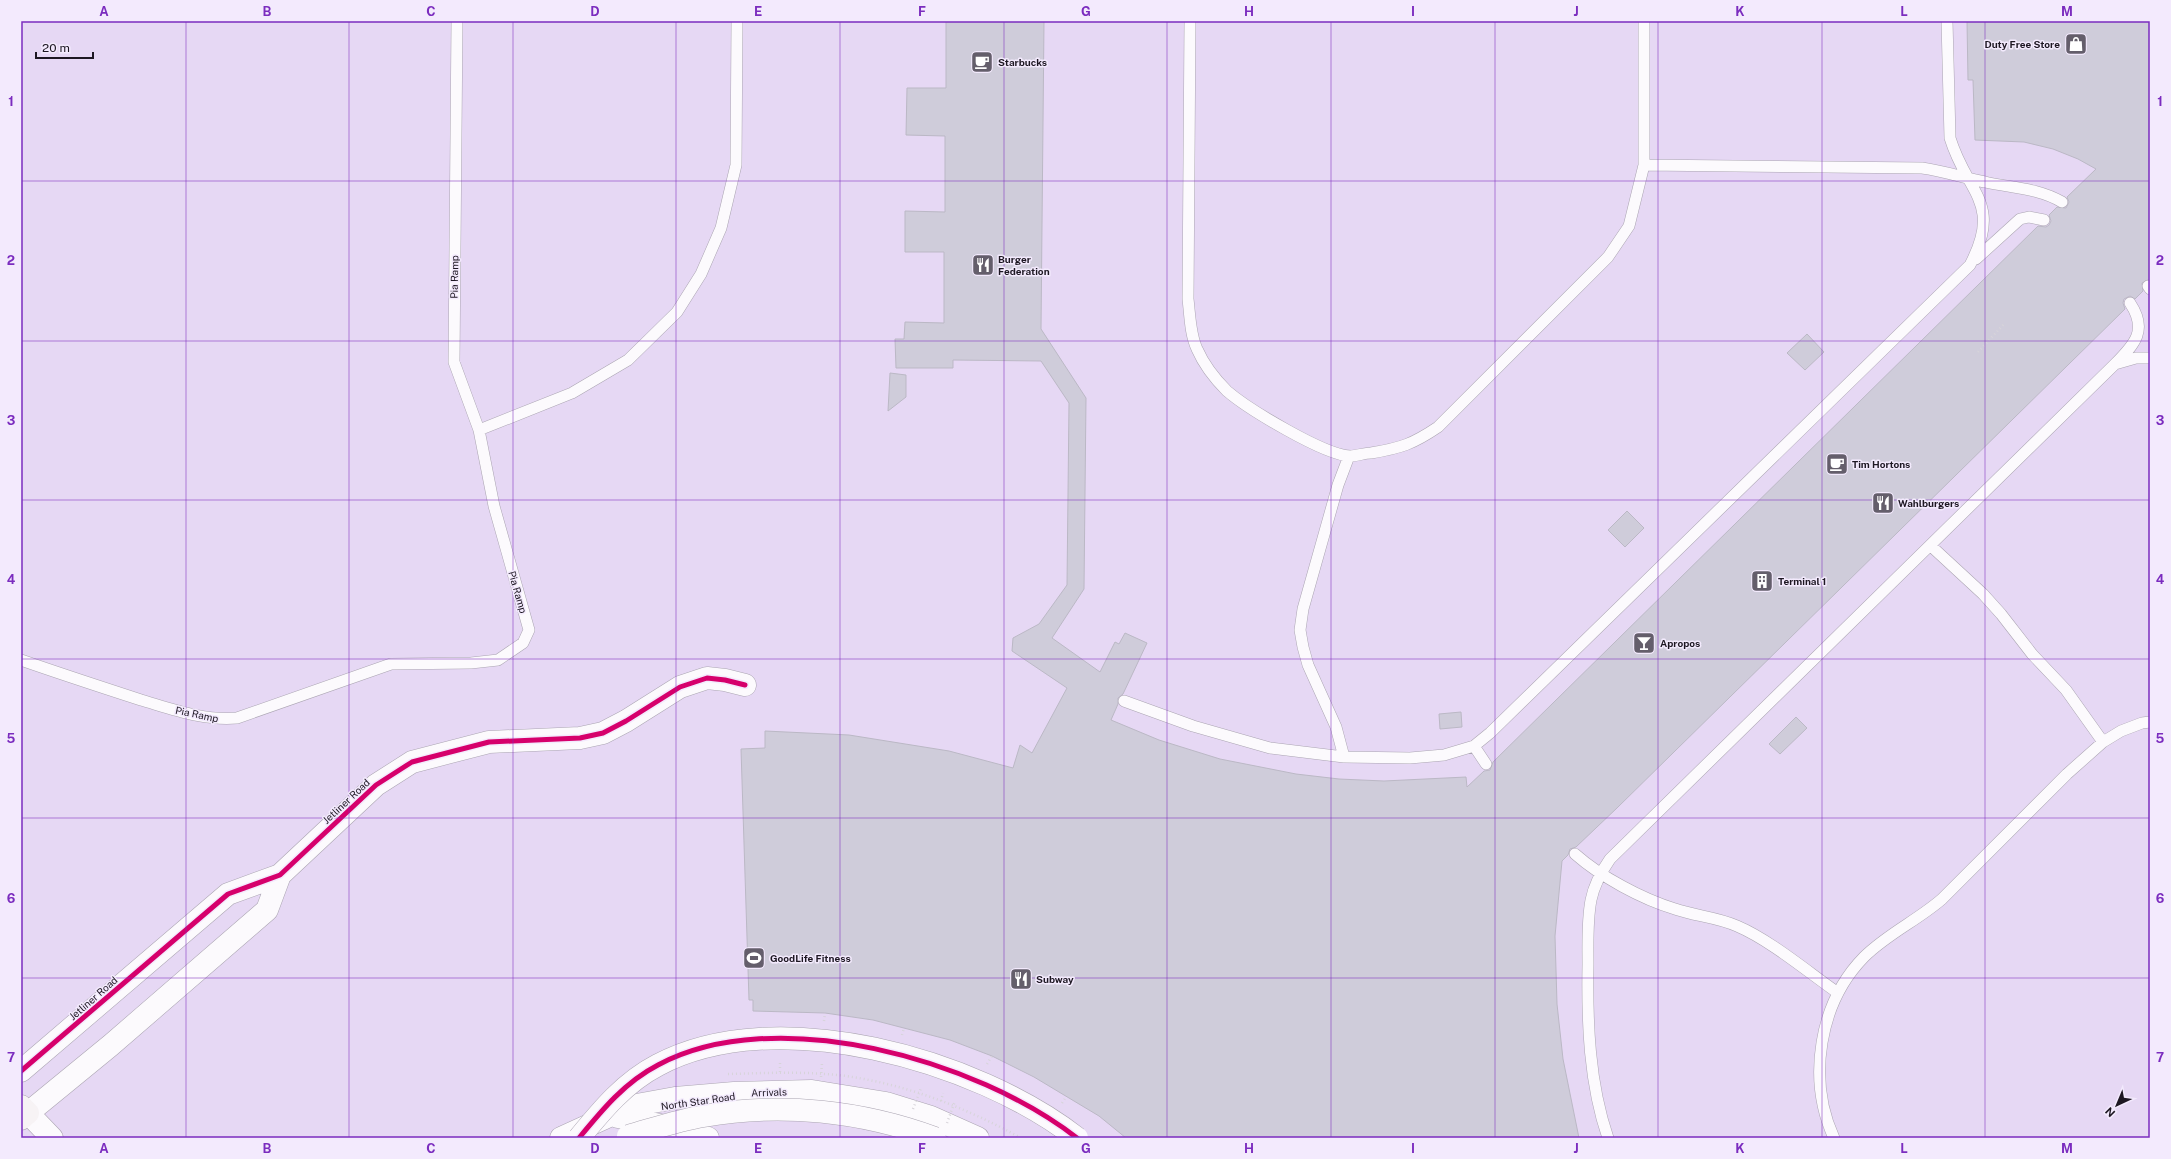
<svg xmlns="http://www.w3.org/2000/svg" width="2171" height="1159" font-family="'Public Sans',sans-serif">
<rect width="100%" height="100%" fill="#e9e1f2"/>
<!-- built -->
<path fill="#e6d8f4" d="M21 21H2150V1138H21Z"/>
<!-- building -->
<path fill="#cfccda" stroke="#bbb8c5" d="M946 21H1044L1041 329 1086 398 1084 589 1052 638 1100 672 1115 642 1119 644 1125 633 1147 643 1123 694 1118 698V704L1111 720 1159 740 1220 759 1296 774 1339 779 1384 781 1466 777 1467 787 1484 771 1490 770 1493 762 2038 226 2046 227 2049 225 2051 221 2049 215 2057 207 2066 208 2069 202 2067 197 2096 169 2078 159 2053 149 2024 142 1975 140 1973 80H1968L1967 21H2150V279L2142 283 2143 291 2135 299 2130 296 2124 299 2123 303 2125 309 1617 808 1576 847 1570 849 1568 855 1562 861 1555 936 1557 1004 1563 1059 1579 1138H1126L1099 1116 1034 1077 992 1056 950 1040 873 1020 825 1013 753 1011V1000H749L741 749 765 748V731L849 735 949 751 1013 768 1020 745 1032 753 1067 688 1012 651 1013 638 1039 624 1067 585 1069 403 1041 361 953 360V368H896L895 339H904L905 322 944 323V252H905V211L945 212V136L906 135 907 88H946Z
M1807 334 1824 352 1805 370 1787 353Z
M890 373 906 375V397L888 411Z
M1627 511 1644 528 1625 547 1608 530Z
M1461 712 1462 727 1440 729 1439 714Z
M1796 717 1807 728 1780 754 1769 744Z"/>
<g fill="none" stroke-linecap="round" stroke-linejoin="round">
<!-- lane casing -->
<g stroke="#aba5b2" stroke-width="12">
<path id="lane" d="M1190 21 1188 299C1190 315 1190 334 1197 349 1204 365 1215 379 1227 391 1248 409 1324 455 1350 456 1357 456 1364 453 1371 453 1401 448 1413 444 1438 427L1608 257 1629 226 1644 165V21
M1644 165 1922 168C1944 171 1964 178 1985 182 2012 188 2038 188 2062 202
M1976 259 2020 219 2029 217 2044 220
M2148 286 2150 289
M2115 364C2135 344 2148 330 2130 303
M479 430 572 393 628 360 677 312 701 274 721 228 736 165 737 21
M1931 546 1983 594 2001 614 2032 654 2066 690 2103 742
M21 660C61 674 101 687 141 700 172 709 204 721 237 718L391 664 471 663 498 660 523 643 529 630 494 506 479 430 454 362 457 21
M1124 701 1193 726 1270 748 1344 757 1410 758 1444 755 1474 746 1490 733 1970 265C2003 202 1967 194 1950 138L1947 21
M1474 746 1486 764
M1344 757 1336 727 1308 665 1303 647 1300 630 1303 609 1338 485 1349 456
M1575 854C1601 877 1642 899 1675 909 1695 916 1717 917 1737 926 1770 940 1808 972 1838 993
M1608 1138C1589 1083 1587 1022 1588 964 1588 943 1587 921 1591 900 1594 885 1601 872 1610 859L2115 364 2136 358H2150
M1834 1138C1807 1079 1819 1003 1864 957 1887 934 1918 920 1942 899L2067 774 2103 742 2121 731 2142 723 2150 722"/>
</g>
<!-- street casing -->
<g stroke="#aba5b2" stroke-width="23">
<path id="street" d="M21 1071 228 894 280 875 376 785 412 762 489 742 580 738 603 733 626 721 680 687 707 678 725 680 745 685
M618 1117 682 1129 708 1138
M52 1138 28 1113 111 1045 267 910 280 875
M561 1138 631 1106 675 1098 734 1093 812 1091 886 1103 931 1117 978 1138"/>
</g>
<!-- secondary casing -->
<g stroke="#aba5b2" stroke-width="23">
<path id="secondary" d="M21 1106 28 1113 21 1119"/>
</g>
<!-- path -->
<path stroke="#d7d4da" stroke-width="2.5" stroke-dasharray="1 3" stroke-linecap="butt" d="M1978 352 2004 324
M902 1035 904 1028
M780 1063V1072
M987 1064 992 1056
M941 1101 943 1093"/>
<!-- lane -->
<use href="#lane" stroke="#fcfafd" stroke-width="11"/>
<!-- street -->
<use href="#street" stroke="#fcfafd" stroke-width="22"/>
<!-- secondary -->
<use href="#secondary" stroke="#f7f3f5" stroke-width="22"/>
<!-- street-bridge casing -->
<g stroke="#aba5b2" stroke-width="23" stroke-linecap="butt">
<path id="street-bridge" d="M628 1136C653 1129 679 1120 704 1116 781 1102 862 1111 935 1138
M579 1138C602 1110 625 1082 658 1065 776 1002 977 1060 1077 1138"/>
</g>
<!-- path-bridge -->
<path stroke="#d7d4da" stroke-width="2.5" stroke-dasharray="1 3" stroke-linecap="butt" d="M824 1021 825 1013
M728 1074C767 1073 807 1071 846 1076 909 1085 966 1108 1021 1138
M821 1077 822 1063
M1062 1103 1066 1097
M913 1109 921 1088
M947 1123 955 1101"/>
<!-- street-bridge -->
<use href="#street-bridge" stroke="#fcfafd" stroke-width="22"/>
<!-- cycleway casing -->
<g stroke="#f3eafd" stroke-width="8">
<path id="cycleway" d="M21 1071 228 894 280 875 376 785 412 762 489 742 580 738 603 733 626 721 680 687 707 678 725 680 745 685
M579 1138C602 1110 625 1082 658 1065 776 1002 977 1060 1077 1138"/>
</g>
<!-- cycleway -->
<use href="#cycleway" stroke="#d6006c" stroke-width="5"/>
</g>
<!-- grid -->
<path fill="none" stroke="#7b2cbf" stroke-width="1" stroke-opacity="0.55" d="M186 21V1138M349 21V1138M513 21V1138M676 21V1138M840 21V1138M1004 21V1138M1167 21V1138M1331 21V1138M1495 21V1138M1658 21V1138M1822 21V1138M1985 21V1138M21 181H2150M21 341H2150M21 500H2150M21 659H2150M21 818H2150M21 978H2150"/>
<!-- icons -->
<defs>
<g id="shop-square" transform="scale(1.15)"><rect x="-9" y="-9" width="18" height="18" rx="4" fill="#645e6b" stroke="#f3eafd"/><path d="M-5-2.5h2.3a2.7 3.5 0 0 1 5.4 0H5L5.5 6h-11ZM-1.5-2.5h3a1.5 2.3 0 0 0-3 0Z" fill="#fff"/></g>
<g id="cafe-square" transform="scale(1.15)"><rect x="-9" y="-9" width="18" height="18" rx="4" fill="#645e6b" stroke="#f3eafd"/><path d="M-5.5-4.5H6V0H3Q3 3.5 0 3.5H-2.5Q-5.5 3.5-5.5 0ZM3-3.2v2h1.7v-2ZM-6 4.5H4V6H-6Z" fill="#fff"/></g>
<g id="restaurant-square" transform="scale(1.15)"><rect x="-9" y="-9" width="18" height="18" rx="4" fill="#645e6b" stroke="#f3eafd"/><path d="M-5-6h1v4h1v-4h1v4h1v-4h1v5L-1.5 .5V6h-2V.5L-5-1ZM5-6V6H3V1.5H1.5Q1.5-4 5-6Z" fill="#fff"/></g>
<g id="building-square" transform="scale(1.15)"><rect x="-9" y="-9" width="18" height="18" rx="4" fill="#645e6b" stroke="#f3eafd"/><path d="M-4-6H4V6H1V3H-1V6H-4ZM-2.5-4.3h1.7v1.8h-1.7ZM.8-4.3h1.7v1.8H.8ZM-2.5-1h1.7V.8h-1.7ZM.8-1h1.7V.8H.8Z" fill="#fff"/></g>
<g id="bar-square" transform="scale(1.15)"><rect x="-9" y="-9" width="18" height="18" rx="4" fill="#645e6b" stroke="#f3eafd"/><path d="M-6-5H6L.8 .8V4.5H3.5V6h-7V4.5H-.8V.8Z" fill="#fff"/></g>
<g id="stadium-square" transform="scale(1.15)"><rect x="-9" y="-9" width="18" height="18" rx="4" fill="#645e6b" stroke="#f3eafd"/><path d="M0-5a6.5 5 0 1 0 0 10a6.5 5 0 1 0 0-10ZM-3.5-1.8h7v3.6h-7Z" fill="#fff"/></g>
</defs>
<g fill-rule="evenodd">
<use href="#shop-square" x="2076" y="44"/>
<use href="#cafe-square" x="982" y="62"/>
<use href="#restaurant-square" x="983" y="265"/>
<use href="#cafe-square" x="1837" y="464"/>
<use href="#restaurant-square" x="1883" y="503"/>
<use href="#building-square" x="1762" y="581"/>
<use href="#bar-square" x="1644" y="643"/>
<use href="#stadium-square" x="754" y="958"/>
<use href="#restaurant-square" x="1021" y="979"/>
</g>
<g text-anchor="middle" stroke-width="3" stroke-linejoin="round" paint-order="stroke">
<!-- poi labels -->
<g font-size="10" font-weight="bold" fill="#1d1722" stroke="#f3eafd" text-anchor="start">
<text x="2060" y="48" text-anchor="end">Duty Free Store</text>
<text x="998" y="66">Starbucks</text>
<text x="998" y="263">Burger<tspan x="998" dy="12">Federation</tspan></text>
<text x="1852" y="468">Tim Hortons</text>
<text x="1898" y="507">Wahlburgers</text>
<text x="1778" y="585">Terminal 1</text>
<text x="1660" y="647">Apropos</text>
<text x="770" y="962">GoodLife Fitness</text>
<text x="1036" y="983">Subway</text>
</g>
<!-- street labels -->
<g font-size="10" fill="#1d1722" stroke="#f3eafd">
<text transform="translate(454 277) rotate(-89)" y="4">Pia Ramp</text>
<text transform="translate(518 592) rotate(74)" y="4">Pia Ramp</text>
<text transform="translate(197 714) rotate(12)" y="4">Pia Ramp</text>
<text transform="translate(346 801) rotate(-43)" y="4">Jetliner Road</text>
<text transform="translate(93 998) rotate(-41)" y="4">Jetliner Road</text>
<text transform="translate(769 1092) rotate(-2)" y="4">Arrivals</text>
<text transform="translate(698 1101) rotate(-8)" y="4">North Star Road</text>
</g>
</g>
<!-- border -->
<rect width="2171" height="1159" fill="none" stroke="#f3eafd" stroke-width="44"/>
<!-- north arrow -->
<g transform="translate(2117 1105) rotate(224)" stroke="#f3eafd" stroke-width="3" paint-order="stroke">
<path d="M0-3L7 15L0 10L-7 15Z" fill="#1d1722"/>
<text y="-6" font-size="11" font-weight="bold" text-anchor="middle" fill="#1d1722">N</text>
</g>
<!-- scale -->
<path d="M36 52v6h57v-6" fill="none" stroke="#1d1722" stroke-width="2"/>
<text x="42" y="52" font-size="12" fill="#1d1722" stroke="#f3eafd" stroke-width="3" paint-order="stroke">20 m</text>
<rect x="22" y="22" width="2127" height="1115" fill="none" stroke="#7b2cbf" stroke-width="1.5"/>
<g font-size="13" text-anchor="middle" font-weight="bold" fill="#7b2cbf">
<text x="104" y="16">A</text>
<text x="267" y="16">B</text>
<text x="431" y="16">C</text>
<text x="595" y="16">D</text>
<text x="758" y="16">E</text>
<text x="922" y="16">F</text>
<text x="1086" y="16">G</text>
<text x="1249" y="16">H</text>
<text x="1413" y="16">I</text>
<text x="1576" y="16">J</text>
<text x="1740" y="16">K</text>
<text x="1904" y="16">L</text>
<text x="2067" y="16">M</text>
<text x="11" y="106">1</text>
<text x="2160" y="106">1</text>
<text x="11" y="265">2</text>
<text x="2160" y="265">2</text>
<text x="11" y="425">3</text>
<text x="2160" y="425">3</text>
<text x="11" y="584">4</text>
<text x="2160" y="584">4</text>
<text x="11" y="743">5</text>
<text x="2160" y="743">5</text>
<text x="11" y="903">6</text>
<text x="2160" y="903">6</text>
<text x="11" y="1062">7</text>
<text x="2160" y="1062">7</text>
<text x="104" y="1153">A</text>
<text x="267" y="1153">B</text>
<text x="431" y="1153">C</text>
<text x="595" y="1153">D</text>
<text x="758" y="1153">E</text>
<text x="922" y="1153">F</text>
<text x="1086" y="1153">G</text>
<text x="1249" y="1153">H</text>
<text x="1413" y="1153">I</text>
<text x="1576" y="1153">J</text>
<text x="1740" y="1153">K</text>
<text x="1904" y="1153">L</text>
<text x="2067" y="1153">M</text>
</g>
</svg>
